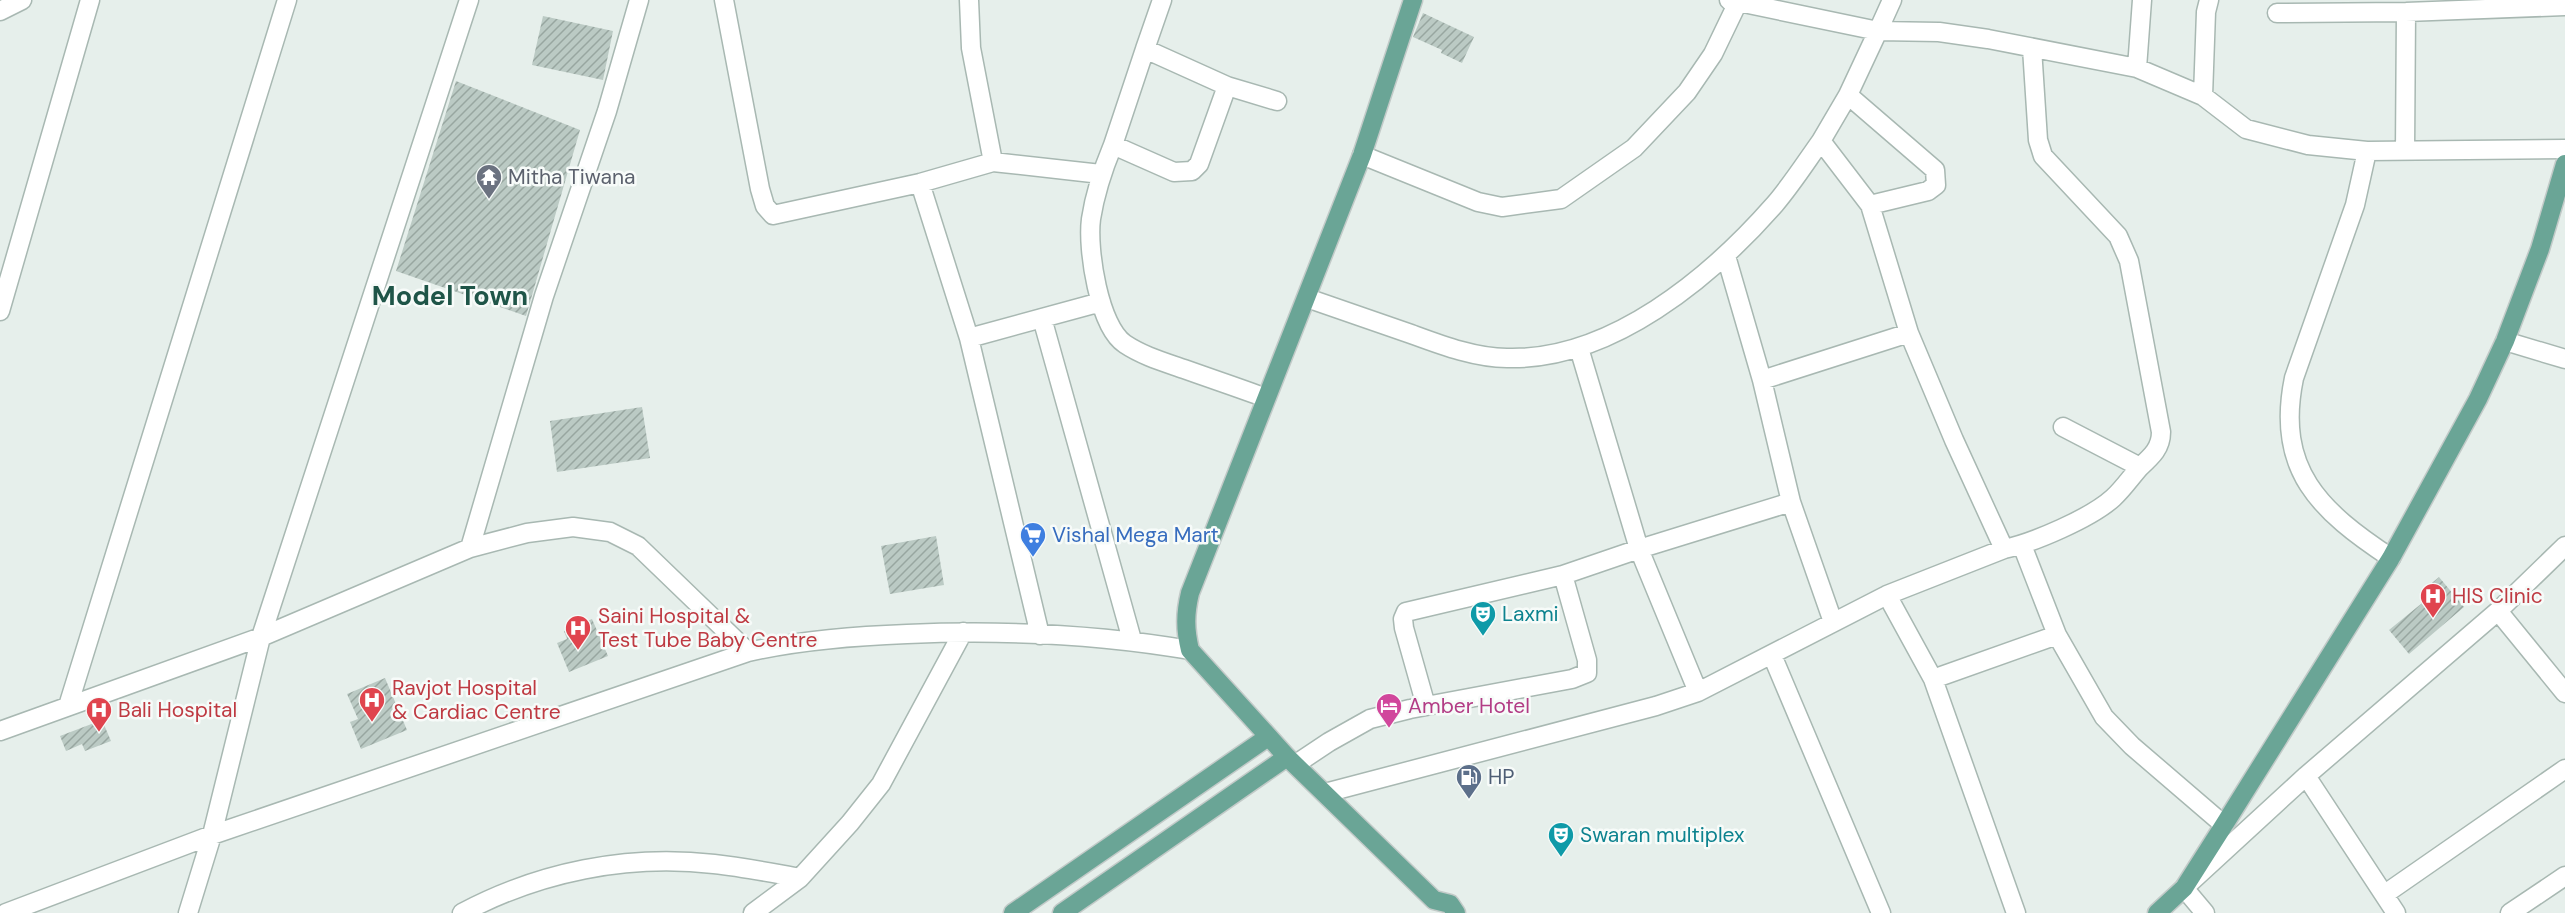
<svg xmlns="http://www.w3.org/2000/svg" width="2565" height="913" font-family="'DM Sans',sans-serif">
<defs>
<pattern id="building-hatch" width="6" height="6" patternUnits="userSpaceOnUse" patternTransform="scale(1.5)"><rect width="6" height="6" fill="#bbcac4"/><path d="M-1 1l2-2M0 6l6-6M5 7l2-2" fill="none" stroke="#98a6a0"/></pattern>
</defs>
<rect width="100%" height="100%" fill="#e6efeb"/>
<!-- building -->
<path fill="url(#building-hatch)" d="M1423 13 1474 37 1462 63 1441 53 1442 50 1413 37Z
M543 16 613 31 603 80 532 65Z
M456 81 580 130 526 316 396 271Z
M642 407 650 458 557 472 550 421Z
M936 536 944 585 890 594 881 546Z
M2439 577 2464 607 2409 654 2389 630 2432 595 2426 588Z
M592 619 608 656 569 672 557 643 567 639 564 631Z
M385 678 407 730 361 749 350 722 358 719 347 694Z
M102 720 111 741 85 751 82 744 66 751 60 736Z"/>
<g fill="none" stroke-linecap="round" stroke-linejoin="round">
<!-- minor casing -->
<g stroke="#a8b8b2" stroke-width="21">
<path id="minor" d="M724 0 760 189 765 206 773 215 920 183 993 162 1101 174
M969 0 971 48 993 162
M1162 0 1145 49 1227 86 1199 164 1192 171 1174 172 1113 145C1103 169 1095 193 1091 219 1087 249 1099 327 1125 344 1143 356 1164 362 1184 369 1212 379 1239 388 1266 398
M1729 0 1878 31 1892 0
M0 11 22 0
M2277 13 2406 12 2565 6
M2032 48 2038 140 2043 156 2118 236 2129 261 2161 432C2161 448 2152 456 2140 467
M2137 68 2142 0
M1227 86 1277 101
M2203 96 2206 12 2209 0
M1113 145 1145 49
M2405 151 2406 12
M1362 155 1478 202 1502 207 1561 199 1634 148 1687 92 1713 54 1739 0
M920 183 969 338 1040 635
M1870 205 1928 191 1936 185 1935 170 1848 95 1878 31 1939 32 1988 39 2137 68 2203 96 2246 129 2308 145 2367 151
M1307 298C1342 310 1376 322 1411 334 1441 345 1475 358 1507 358 1611 361 1711 277 1775 204 1792 184 1806 162 1821 141
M0 311 90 0
M1042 318 1132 640
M1909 333 1954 440 2004 549
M969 338 1101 302
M2505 341 2565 359
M1579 348 1639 549 1791 502 1762 380 1726 256
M1762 380 1909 333 1870 205 1821 141 1848 95
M1791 502 1833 622
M2022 545 2057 635 2104 717 2132 746 2224 825
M470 548 544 296 607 111 639 0
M2391 558C2320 511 2275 470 2294 378L2355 205 2367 151 2565 149
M1887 595 1933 679 2016 913
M2498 611 2565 693
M1772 655 1881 913
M1933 679 2057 635
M68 706 287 0
M1426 706 1404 628 1403 619 1406 612 1563 575
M0 731 261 637 470 548 527 533 573 527 610 532 638 546 748 652
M1296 764 1329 742 1370 719 1410 709 1572 679 1587 673V660L1563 575 1639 549 1698 692 1887 595 2004 549C2033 543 2091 518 2113 498 2123 489 2131 477 2140 467L2063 427
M2306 776 2396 913
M1325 793 1656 706 1698 692
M2385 894 2565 769
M6 913 212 835 748 652C801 640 853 636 907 634 1001 630 1097 634 1190 650
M188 913 212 835 261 637 469 0
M462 913C539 872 627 854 714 864 743 867 772 873 800 878
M753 913 800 878 850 823 881 784 963 632
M2205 913 2184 888 2306 776 2498 611 2565 546
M2510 913 2565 876"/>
</g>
<!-- major casing -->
<g stroke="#c2cac8" stroke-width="21">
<path id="major" d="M1413 0 1362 155 1190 593C1185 614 1185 629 1190 650L1287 757 1434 900 1450 904 1456 913
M1013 913 1268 737
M1062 913 1287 757
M2157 913 2184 888 2224 825 2391 558 2478 399 2505 341 2540 249 2565 164"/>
</g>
<!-- minor -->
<use href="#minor" stroke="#fff" stroke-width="18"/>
<!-- major -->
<use href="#major" stroke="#6aa596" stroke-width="18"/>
</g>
<!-- icons -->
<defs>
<g id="temple-pin" transform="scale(1.35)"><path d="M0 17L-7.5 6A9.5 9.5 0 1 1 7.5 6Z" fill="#6b7280" stroke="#f7fbf9"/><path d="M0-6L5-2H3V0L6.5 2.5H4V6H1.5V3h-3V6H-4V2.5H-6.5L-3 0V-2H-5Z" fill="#fff"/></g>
<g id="supermarket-pin" transform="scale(1.35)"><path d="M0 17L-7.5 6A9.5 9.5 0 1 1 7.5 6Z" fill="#3f7fe0" stroke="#f7fbf9"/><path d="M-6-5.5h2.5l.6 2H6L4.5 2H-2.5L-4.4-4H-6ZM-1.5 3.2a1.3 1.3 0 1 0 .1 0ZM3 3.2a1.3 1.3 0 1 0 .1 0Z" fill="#fff"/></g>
<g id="hospital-pin" transform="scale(1.35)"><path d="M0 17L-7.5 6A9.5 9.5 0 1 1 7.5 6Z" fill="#e0444e" stroke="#f7fbf9"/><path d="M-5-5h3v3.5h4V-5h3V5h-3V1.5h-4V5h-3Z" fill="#fff"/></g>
<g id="theatre-pin" transform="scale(1.35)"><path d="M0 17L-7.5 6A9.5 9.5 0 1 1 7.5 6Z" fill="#0f9aa8" stroke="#f7fbf9"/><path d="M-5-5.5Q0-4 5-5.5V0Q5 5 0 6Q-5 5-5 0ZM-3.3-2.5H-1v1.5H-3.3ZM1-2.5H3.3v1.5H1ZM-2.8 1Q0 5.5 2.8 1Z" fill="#fff"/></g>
<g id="hotel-pin" transform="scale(1.35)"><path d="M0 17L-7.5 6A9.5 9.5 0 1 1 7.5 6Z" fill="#d1479c" stroke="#f7fbf9"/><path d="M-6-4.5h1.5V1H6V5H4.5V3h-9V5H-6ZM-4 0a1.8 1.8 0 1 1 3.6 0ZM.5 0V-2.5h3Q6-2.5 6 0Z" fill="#fff"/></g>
<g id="fuel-pin" transform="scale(1.35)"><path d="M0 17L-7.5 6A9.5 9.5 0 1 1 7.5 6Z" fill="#5c6f8a" stroke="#f7fbf9"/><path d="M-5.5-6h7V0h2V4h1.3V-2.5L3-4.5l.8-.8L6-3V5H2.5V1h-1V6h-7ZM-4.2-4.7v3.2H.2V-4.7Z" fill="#fff"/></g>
</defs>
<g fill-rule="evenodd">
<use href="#temple-pin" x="489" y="177"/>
<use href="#supermarket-pin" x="1033" y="535"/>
<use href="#hospital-pin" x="2433" y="596"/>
<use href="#theatre-pin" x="1483" y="614"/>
<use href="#hospital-pin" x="578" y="628"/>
<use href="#hospital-pin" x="372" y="700"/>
<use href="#hotel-pin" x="1389" y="706"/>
<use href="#hospital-pin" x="99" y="710"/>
<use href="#fuel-pin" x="1469" y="777"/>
<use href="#theatre-pin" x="1561" y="835"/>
</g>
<g text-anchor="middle" stroke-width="5" stroke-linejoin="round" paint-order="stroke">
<!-- worship labels -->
<g font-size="21" fill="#5b616d" stroke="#f7fbf9" text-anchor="start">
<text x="508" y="184">Mitha Tiwana</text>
</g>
<!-- shop labels -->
<g font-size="21" fill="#366cbe" stroke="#f7fbf9" text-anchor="start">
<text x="1052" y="542">Vishal Mega Mart</text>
</g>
<!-- health labels -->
<g font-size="21" fill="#be3a42" stroke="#f7fbf9" text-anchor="start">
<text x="2452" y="603">HIS Clinic</text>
<text x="598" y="623">Saini Hospital &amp;<tspan x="598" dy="24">Test Tube Baby Centre</tspan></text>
<text x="392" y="695">Ravjot Hospital<tspan x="392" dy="24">&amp; Cardiac Centre</tspan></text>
<text x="118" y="717">Bali Hospital</text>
</g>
<!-- culture labels -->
<g font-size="21" fill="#0d838f" stroke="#f7fbf9" text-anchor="start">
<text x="1502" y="621">Laxmi</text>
<text x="1580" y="842">Swaran multiplex</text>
</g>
<!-- hotel labels -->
<g font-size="21" fill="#b23c85" stroke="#f7fbf9" text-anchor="start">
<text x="1408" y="713">Amber Hotel</text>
</g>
<!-- service labels -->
<g font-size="21" fill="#4e5e75" stroke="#f7fbf9" text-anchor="start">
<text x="1488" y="784">HP</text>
</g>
<!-- district labels -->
<g font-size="27" font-weight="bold" fill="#1f5548" stroke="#f7fbf9">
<text x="450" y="305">Model Town</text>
</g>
</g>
</svg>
